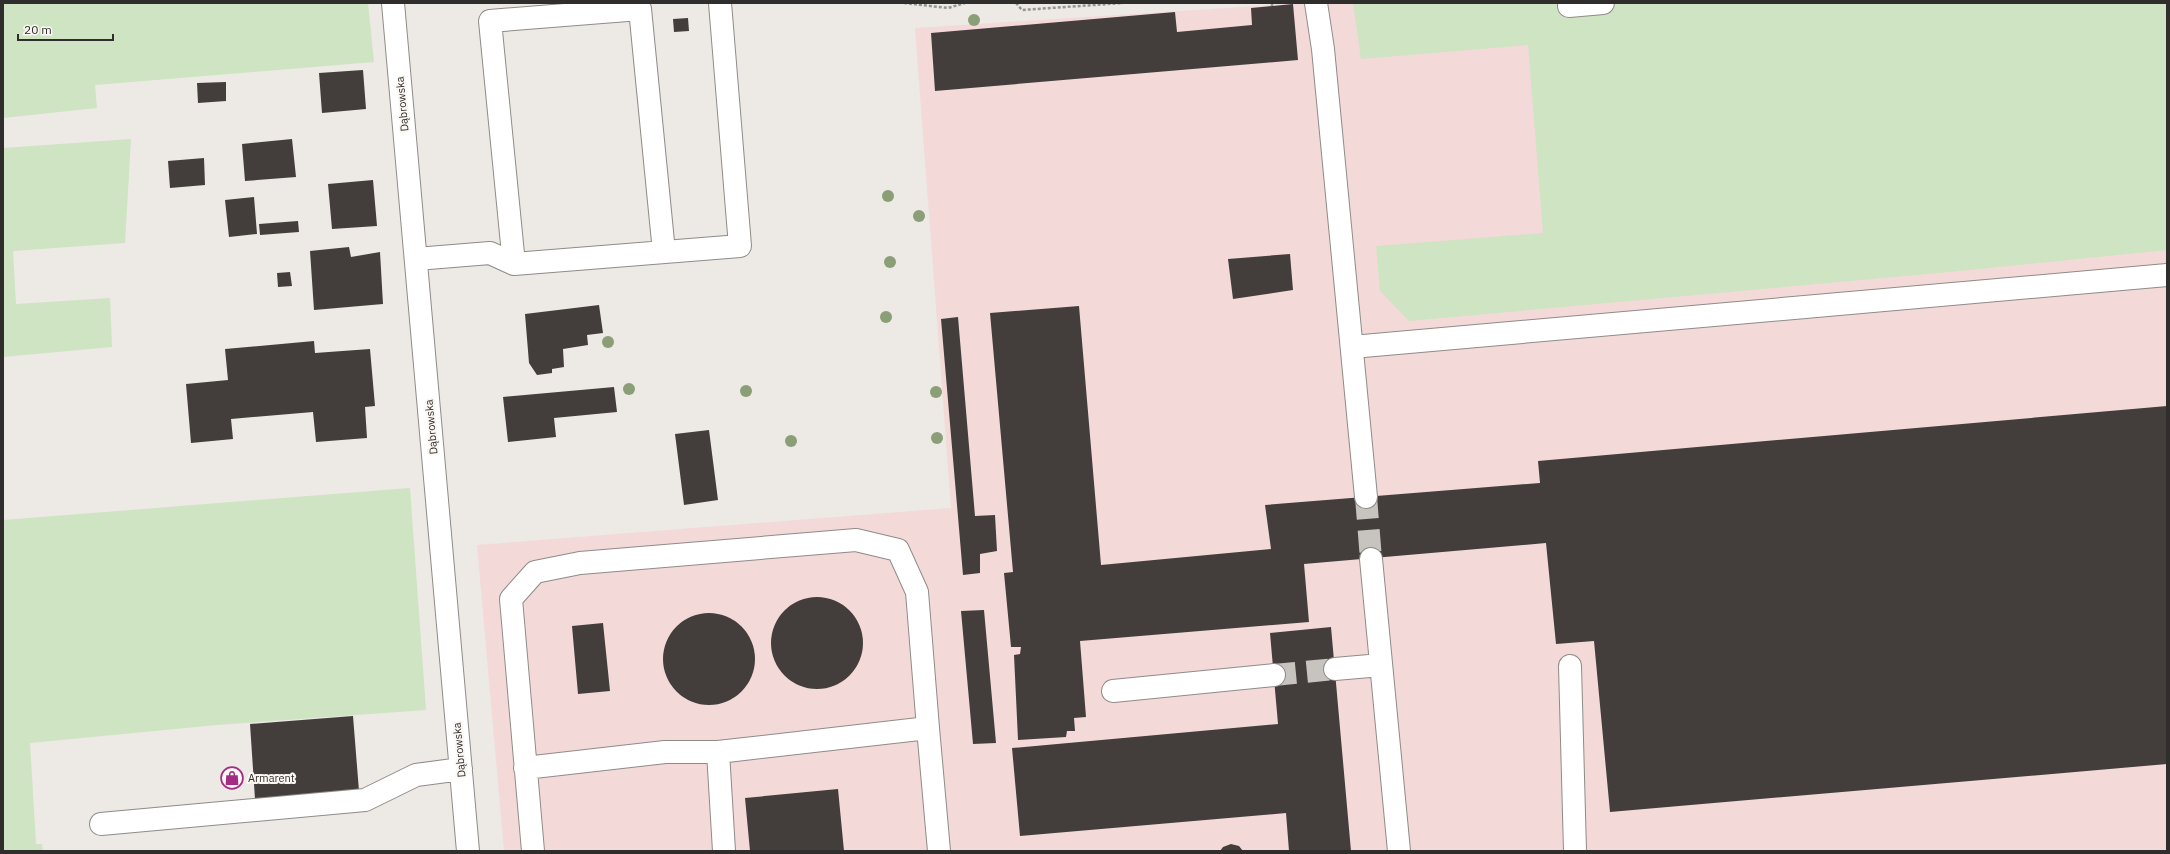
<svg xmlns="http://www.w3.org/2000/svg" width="2170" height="854" font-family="'IBM Plex Sans',sans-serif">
<rect width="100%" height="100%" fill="#ede9e5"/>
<!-- industrial -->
<path fill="#f4d9d9" d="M1302 3H2167V851H504L477 545 951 508 915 28Z"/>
<!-- green -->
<path fill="#cfe4c3" d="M3 3H368L374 62 95 85 97 108 3 118Z
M1353 3H2167V250L1950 272 1409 321 1380 291 1376 246 1543 233 1528 45 1361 59Z
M131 139 125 243 13 251 16 304 110 298 112 347 3 357V148Z
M410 488 426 710 217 725 30 743 36 844H42L43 851H3V520Z"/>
<!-- building -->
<path fill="#433e3c" d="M1293 4 1298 60 935 91 931 33 1175 12 1177 32 1252 25 1251 8Z
M688 18 689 31 674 32 673 19Z
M363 70 366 109 322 113 319 73Z
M226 82V101L198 103 197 83Z
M292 139 296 177 245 181 242 144Z
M204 158 205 185 170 188 168 161Z
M373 180 377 226 332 229 328 184Z
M254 197 257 234 229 237 225 200Z
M298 221 299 232 260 235 259 224Z
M349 247 351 257 380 252 383 304 314 310 310 251Z
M1290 254 1293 290 1233 299 1228 259Z
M290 272 292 286 278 287 277 273Z
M599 305 603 333 587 335 588 345 563 349 564 367 552 369V373L537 375 529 363 525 314Z
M1079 306 1101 565 1271 549 1265 505 1540 483 1538 461 2167 406V764L1610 812 1594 641 1556 644 1546 543 1304 564 1309 622 1080 641 1086 717 1074 718 1075 731H1067L1066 737 1018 740 1014 655 1020 654 1021 647H1011L1004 573 1013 572 990 313Z
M958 317 975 516 995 515 997 551 980 554V573L963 575 941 319Z
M314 341 315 353 370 349 375 406 365 407 367 438 316 442 313 412 231 419 233 439 191 443 186 384 228 380 225 349Z
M614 387 617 412 554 418 556 437 508 442 503 397Z
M709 430 718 500 684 505 675 434Z
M771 643a46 46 0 1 1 92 0a46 46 0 1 1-92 0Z
M984 610 996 743 973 744 961 611Z
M663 659a46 46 0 1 1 92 0a46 46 0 1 1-92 0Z
M603 623 610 691 578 694 572 626Z
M1331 627 1351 851H1289L1286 813 1020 836 1012 748 1278 724 1270 633Z
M353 716 359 791 255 799 250 724Z
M838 789 844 851H750L745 798Z
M1231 844 1239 846 1243 851H1220L1223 847Z"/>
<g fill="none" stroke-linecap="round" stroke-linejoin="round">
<!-- minor-tunnel -->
<path stroke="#c7c4c0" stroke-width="22" stroke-dasharray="22 11" stroke-linecap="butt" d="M1366 497 1371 559
M1274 675 1335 669"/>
<!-- minor casing -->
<g stroke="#8f8b87" stroke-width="24">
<path id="minor" d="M393 3 468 851
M1316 3 1323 49 1366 497
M1569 6 1603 3
M416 259 490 253 514 264 740 246 720 3
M514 264 490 21 640 9 664 252
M1352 347 2167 275
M1371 559 1399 851
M1570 666 1575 851
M1335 669 1381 665
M1113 691 1274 675
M928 728 939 851
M525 768 665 752H718
M101 824 365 800 416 775 461 769
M533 851 511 599 535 572 580 563 856 540 898 550 917 592 928 728 718 752 724 851"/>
</g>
<!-- path -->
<path stroke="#969491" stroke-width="2.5" stroke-dasharray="3 2" stroke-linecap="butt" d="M904 3 948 8 965 3
M1016 3 1022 10 1123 3
M1272 3V6"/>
<!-- minor -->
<use href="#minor" stroke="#fff" stroke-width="22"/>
</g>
<!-- trees -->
<g fill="#8a9f76">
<circle cx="974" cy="20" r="6"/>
<circle cx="888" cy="196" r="6"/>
<circle cx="919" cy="216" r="6"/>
<circle cx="890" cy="262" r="6"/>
<circle cx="886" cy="317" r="6"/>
<circle cx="608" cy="342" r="6"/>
<circle cx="629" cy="389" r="6"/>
<circle cx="746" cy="391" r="6"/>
<circle cx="936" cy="392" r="6"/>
<circle cx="937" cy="438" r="6"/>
<circle cx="791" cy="441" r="6"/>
</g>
<!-- icons -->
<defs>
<g id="shop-ring" transform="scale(1.15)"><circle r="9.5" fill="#fbf7f2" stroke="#a42c82" stroke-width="1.5"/><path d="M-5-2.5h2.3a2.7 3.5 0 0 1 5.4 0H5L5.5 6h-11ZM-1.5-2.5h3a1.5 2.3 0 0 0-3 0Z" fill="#a42c82"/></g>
</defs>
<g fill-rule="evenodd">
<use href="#shop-ring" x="232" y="778"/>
</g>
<g text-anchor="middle" stroke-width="4" stroke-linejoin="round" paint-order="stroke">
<!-- street labels -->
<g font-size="11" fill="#2f2e2c" stroke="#fbf7f2">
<text transform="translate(402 104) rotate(-95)" y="4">Dąbrowska</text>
<text transform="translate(431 427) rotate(-95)" y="4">Dąbrowska</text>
<text transform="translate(459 750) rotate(-95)" y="4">Dąbrowska</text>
</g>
<!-- poi labels -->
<g font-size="11" fill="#2f2e2c" stroke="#fbf7f2" text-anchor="start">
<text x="248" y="782">Armarent</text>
</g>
</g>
<!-- border -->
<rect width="2170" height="854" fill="none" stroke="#2f2e2c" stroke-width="8"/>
<!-- scale -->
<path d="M18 34v6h95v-6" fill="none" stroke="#2f2e2c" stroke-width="2"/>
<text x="24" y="34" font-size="12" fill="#2f2e2c" stroke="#fbf7f2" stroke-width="3" paint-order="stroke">20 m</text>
</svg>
